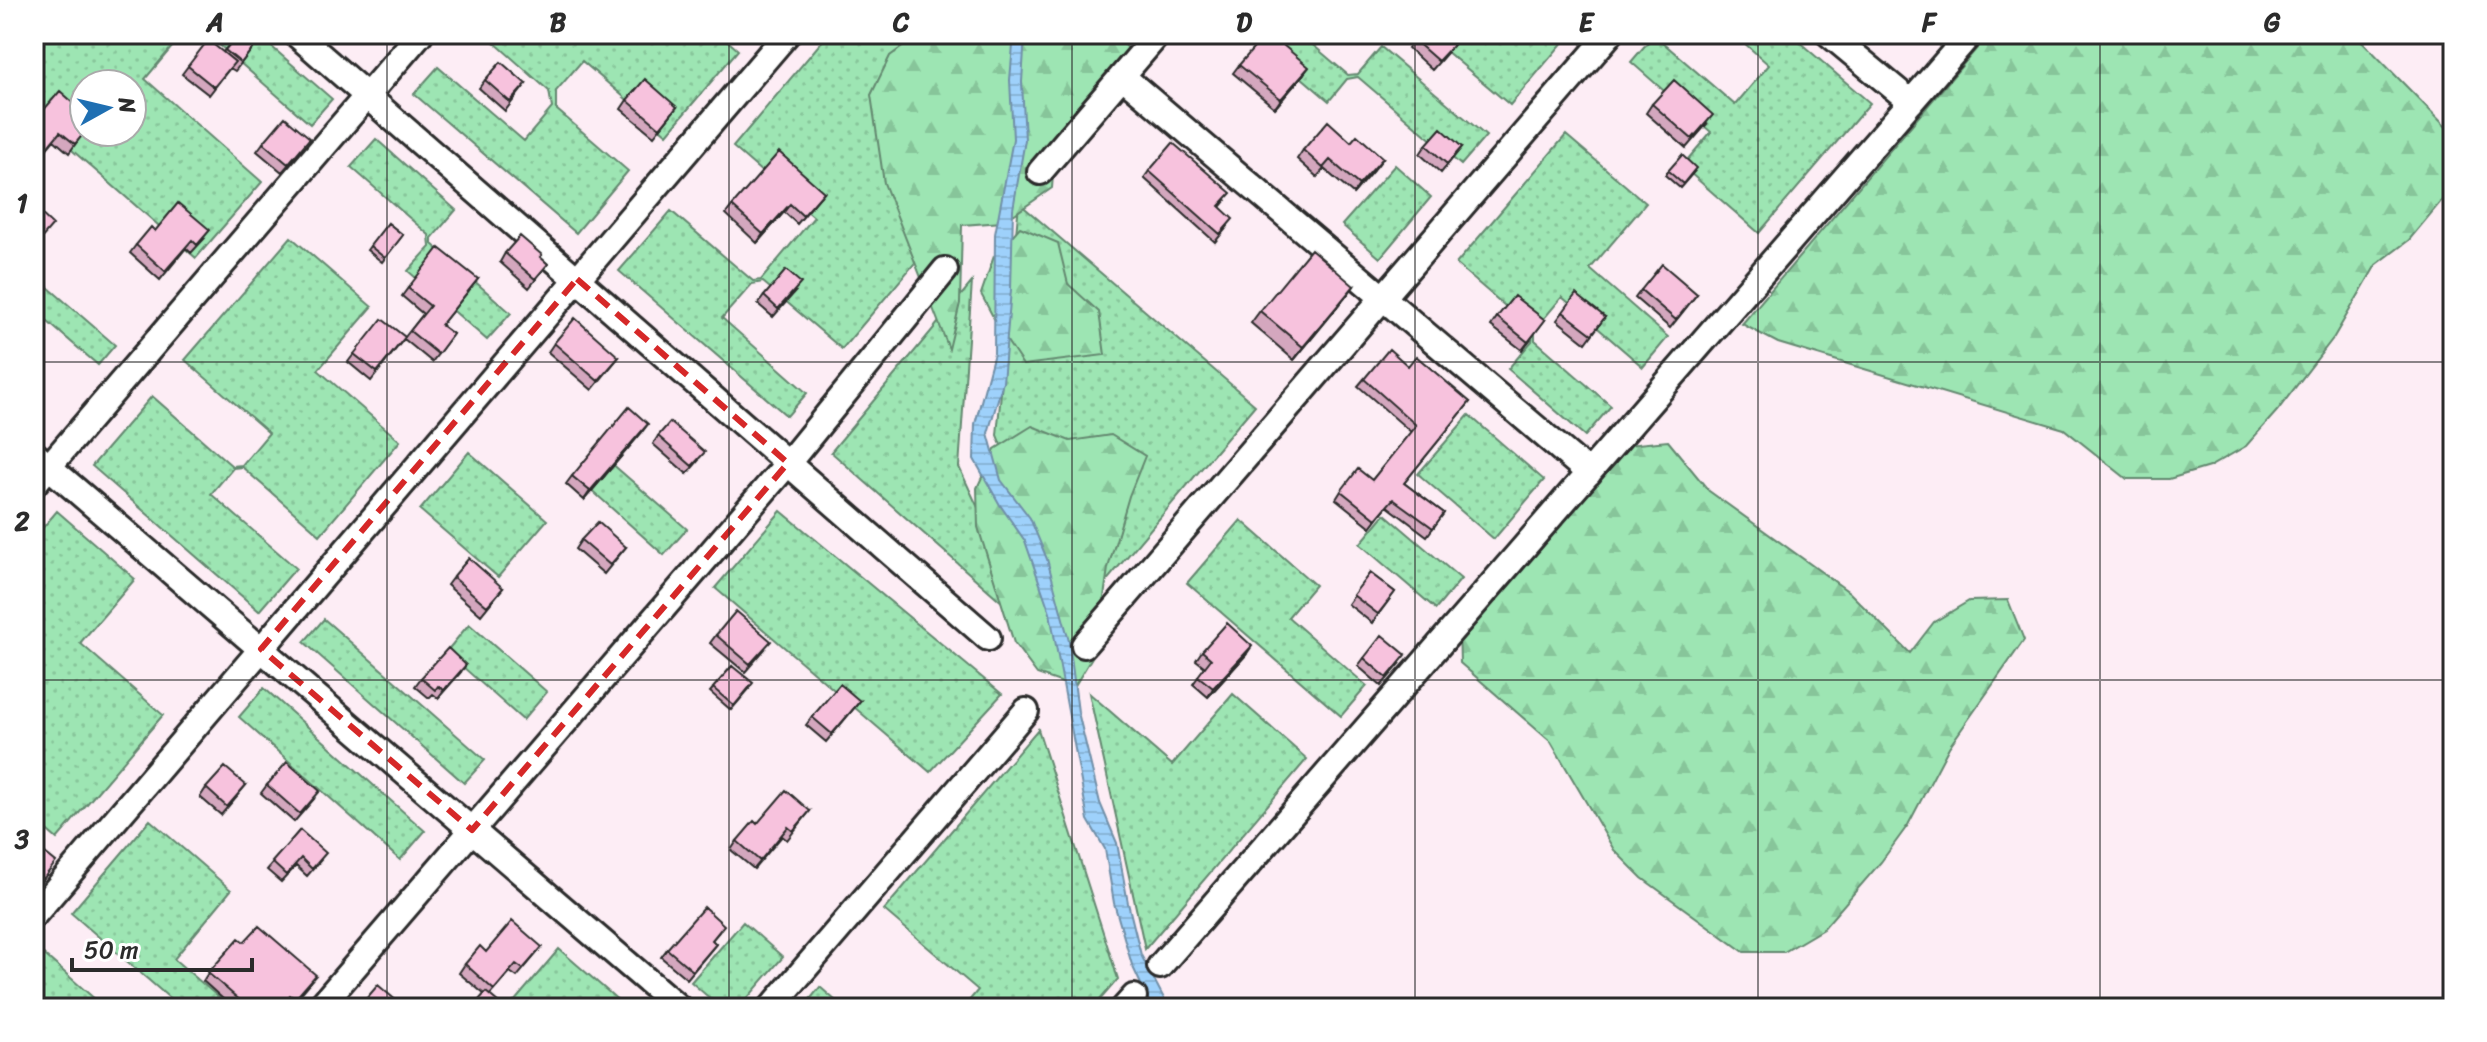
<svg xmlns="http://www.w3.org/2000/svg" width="2487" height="1042" font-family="Sriracha,sans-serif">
<defs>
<pattern id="grass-dots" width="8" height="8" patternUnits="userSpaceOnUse" patternTransform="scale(2)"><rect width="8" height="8" fill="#9de5b3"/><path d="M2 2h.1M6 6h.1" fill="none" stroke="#87c59a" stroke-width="1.8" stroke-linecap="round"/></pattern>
<pattern id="forest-firs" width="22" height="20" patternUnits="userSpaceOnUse" patternTransform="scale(2)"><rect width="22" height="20" fill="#9de5b3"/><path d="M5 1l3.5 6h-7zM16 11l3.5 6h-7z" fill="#87c59a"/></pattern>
<pattern id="water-rules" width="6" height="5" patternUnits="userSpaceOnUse" patternTransform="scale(2)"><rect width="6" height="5" fill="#9ed1fb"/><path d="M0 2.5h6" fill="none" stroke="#88b4d7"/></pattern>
</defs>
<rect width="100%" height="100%" fill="#fdedf5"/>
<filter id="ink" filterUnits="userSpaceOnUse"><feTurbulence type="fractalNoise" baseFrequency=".0125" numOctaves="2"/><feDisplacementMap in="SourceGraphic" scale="16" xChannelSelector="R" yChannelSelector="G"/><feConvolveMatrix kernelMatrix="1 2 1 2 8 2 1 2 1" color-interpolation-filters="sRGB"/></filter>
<g filter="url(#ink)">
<!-- grass -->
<path fill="url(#grass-dots)" stroke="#64886f" stroke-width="2" fill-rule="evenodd" d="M34 34H183L145 79 262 182 196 258 34 117ZM84 84H132V132H84Z
M207 34H257L332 99 310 124Z
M485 34H720L738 50 667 134 582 61 556 91V109L628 171 576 233 414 94 438 67 524 141 552 108 549 91Z
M828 34H996L991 173 842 349 763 282 752 284 722 318 807 393 787 416 619 271 671 211 753 281 761 280 814 217 733 147Z
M1251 34H1300L1348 75 1358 74 1381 47 1486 136 1461 165 1358 77 1347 79 1329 101Z
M1426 34H1570L1510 105Z
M1734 34H1790L1870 103 1759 233 1682 166 1711 132 1631 62 1654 35 1735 105 1769 65Z
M1566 135 1646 203 1590 269 1668 337 1643 367 1562 297 1535 329V340L1611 406 1585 436 1508 369 1532 341 1533 330 1456 264Z
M376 139 456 210 432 238V244L511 313 487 340 408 271 430 247 429 235 351 167Z
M1395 165 1431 197 1380 258 1342 225Z
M1019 203 1255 405 1072 622 997 435Z
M291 237 372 307 318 370 400 441 320 535 242 467 233 468 211 494 296 568 259 611 92 466 152 396 232 466 242 465 269 433 185 360Z
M34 275 115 345 98 365 34 310Z
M972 282 959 467 1036 632 831 452Z
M1469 415 1544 480 1494 539 1418 474Z
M469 452 547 520 498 577 420 510Z
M610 462 687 529 664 555 588 487Z
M57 511 135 579 80 643 163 715 57 839 34 819V538Z
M781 511 1002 694 930 772 715 588Z
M1385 514 1461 579 1436 609 1360 544Z
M1241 520 1315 585 1288 617 1367 686 1341 716 1187 583Z
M324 619 485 760 464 783 304 642Z
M469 624 547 692 523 720 446 652Z
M264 688 425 831 400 860 239 717Z
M1089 693 1172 765 1233 694 1307 759 1145 949Z
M1038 729 1118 979 1093 1008H963L978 990 884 910Z
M150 820 231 890 174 959 231 1008H181L71 913Z
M743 922 783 957 739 1008H721L691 982Z
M559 949 627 1008H521L514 1002Z
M39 950 105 1008H34V956Z
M820 987 844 1008H803Z"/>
<!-- forest -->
<path fill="url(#forest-firs)" stroke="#64886f" stroke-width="2" d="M920 34H1114L1131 51 1056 137 1052 188 1003 222 962 225 960 303 949 349 884 183 871 95 890 56Z
M1989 34H2355L2453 134V187L2409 240 2376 265 2334 337 2277 411 2246 446 2209 467 2169 479H2127L2064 429 1778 343 1742 324Z
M1020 227 1058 243 1068 284 1099 312 1105 355 1023 365 1001 332 981 294 994 256Z
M1032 426 1070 441 1111 435 1145 456 1129 496 1108 568 1097 649 1074 687 1037 674 1014 643 978 527 977 488 995 449Z
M1668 441 1709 491 1849 592 1910 653 1934 622 1969 601 2008 600 2024 640 1949 747 1908 825 1881 862 1823 929 1784 952H1744L1642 878 1614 850 1551 742 1460 663 1459 625 1627 445Z"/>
<!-- water -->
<path fill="url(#water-rules)" stroke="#708fa8" stroke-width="2" d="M1014 34H1025L1022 82 1025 140 1013 209 1011 290 1003 382 988 433 1001 480 1030 518 1047 559 1069 641 1078 712 1100 803 1117 843 1128 903 1141 955 1169 1008H1152L1132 965 1114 903 1105 849 1088 820 1050 613 1025 541 1000 505 974 459 975 424 994 353 995 234 1013 139 1010 80Z"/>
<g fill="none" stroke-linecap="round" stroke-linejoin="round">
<!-- minor casing -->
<g stroke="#2b2b2b" stroke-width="30">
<path id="minor" d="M296 34 988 638
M1829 34 1911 102
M1122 76 1589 473
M1040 172 1158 34
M34 454 679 1008
M34 484 420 34
M1084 645 1610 34
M34 915 787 34
M1160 966 1970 34
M319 1008 788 463 945 270
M771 1008 1026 711
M1124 1008 1134 997"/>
</g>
<!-- minor -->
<use href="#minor" stroke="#fff" stroke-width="24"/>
</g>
<!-- wall -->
<path fill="#d4a7be" stroke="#2b2b2b" stroke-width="2" d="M238 34 256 44 235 71 230 68 209 95 182 74 188 66 223 52Z
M1414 40 1447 53 1432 70 1408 48Z
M1239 65 1303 75 1275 108 1233 73Z
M485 80 526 84 505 111 479 88Z
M627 100 677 107 654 136 621 109Z
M1652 104 1707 124 1686 148 1646 113Z
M34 117 36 119 84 132 69 153 54 140 34 164Z
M263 143 304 147 282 172 257 151Z
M1426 145 1462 147 1441 173 1420 154Z
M1303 150 1383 158 1353 194 1324 169 1317 177 1297 159Z
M1149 171 1226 200 1220 207 1228 226 1215 242 1144 178Z
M1668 171 1694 172 1680 188 1665 175Z
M824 192 797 224 784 212 757 243 726 214 732 206Z
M388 223 403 235 382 262 367 250Z
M204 239 191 253 186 248 160 280 130 253 136 245Z
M505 253 540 257 548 264 529 288 500 262Z
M478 279 441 325 453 334 432 362 404 339 371 381 348 362 354 354 405 337 423 314 402 296 408 288Z
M1354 286 1345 298 1294 360 1251 323 1260 311Z
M1641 290 1697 294 1670 328 1635 298Z
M795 292 773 317 758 304 764 296Z
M1563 312 1605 317 1586 343 1557 320Z
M1497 317 1545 320 1522 350 1491 326Z
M554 343 619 357 592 390 548 352Z
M1408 366 1470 402 1404 483 1444 513 1427 536 1387 506 1371 527 1336 499 1341 491 1372 480 1411 432 1358 386 1364 379Z
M642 432 584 500 566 484 572 476Z
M658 436 699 460 687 474 653 444Z
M581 540 626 547 604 574 575 549Z
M1370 573 1395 592 1372 623 1348 604Z
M453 577 503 588 481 615 447 585Z
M716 635 765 649 745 672 710 643Z
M1202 651 1246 655 1208 697 1193 684 1205 667 1196 660Z
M1364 658 1400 664 1381 686 1358 666Z
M732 666 750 688 731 710 710 692Z
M460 673 438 698 433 694 429 698 415 686 421 678Z
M860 701 826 742 806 725 812 717Z
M246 785 221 815 200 797 206 788Z
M267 785 314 799 294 822 261 793Z
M810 811 787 840 782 836 754 869 731 850 737 841 757 824Z
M300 830 321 860 307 876 296 866 281 882 267 870Z
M34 844 50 870 37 887 34 885Z
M718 933 712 940 716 944 687 979 661 957 667 949Z
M244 942 310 983 289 1008 284 1003 279 1008H233L203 981 208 973Z
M542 947 517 977 510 972 490 995 484 994 459 973 465 964 486 952Z"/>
<!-- shaded-wall -->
<path fill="#ad889b" stroke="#2b2b2b" stroke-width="2" d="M1309 67 1303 75 1275 108 1281 99Z
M1383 158 1377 166 1353 194 1359 185Z
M790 204 784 212 757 243 763 234Z
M1354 286 1345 298 1294 360 1303 347Z
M648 424 642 432 584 500 590 491Z
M1252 646 1246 655 1208 697 1213 688Z
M466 665 460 673 438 698 444 690Z"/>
<!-- building -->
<path fill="#f7c2dd" stroke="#2b2b2b" stroke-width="2" d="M238 34H260L262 36 241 63 225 50Z
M1266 34H1270L1309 67 1281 99 1239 65Z
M1419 34H1440L1453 45 1438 61 1414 40Z
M208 40 235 62 214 87 188 66Z
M501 62 526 84 510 102 485 80Z
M645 79 677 107 660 128 627 100Z
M1674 80 1713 115 1692 139 1652 104Z
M60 91 84 112V132H85L75 144 60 132 40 156 34 150V117L36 119Z
M285 117 310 138 288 164 263 143Z
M1328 121 1351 142 1357 135 1383 158 1359 185 1330 160 1323 168 1303 150Z
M1441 128 1462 147 1447 164 1426 145Z
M1173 143 1231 193 1219 206 1233 219 1220 234 1149 171Z
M779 152 824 192 803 216 790 204 763 234 732 206Z
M1682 155 1696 168 1683 184 1668 171Z
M178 203 210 230 197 245 192 240 165 271 136 245 151 227 155 231Z
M37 210 53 225 34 247V213Z
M388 223 403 235 385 258 370 246Z
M520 236 542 255 540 257 548 264 535 279 505 253Z
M439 248 478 279 441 325 453 334 438 354 410 331 430 306 408 288Z
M1311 249 1354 286 1303 347 1260 311Z
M1662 264 1697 294 1676 320 1641 290Z
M786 270 801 283 778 309 764 296Z
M1576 294 1605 317 1592 334 1563 312Z
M1514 296 1545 320 1528 342 1497 317Z
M575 318 619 357 598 381 554 343Z
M382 319 405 337 377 372 354 354Z
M1389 349 1408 366 1416 356 1470 402 1404 483 1444 513 1433 528 1393 499 1376 519 1341 491 1358 469 1372 480 1416 425 1364 379Z
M629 407 648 424 590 491 572 476Z
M670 422 705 452 692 466 658 436Z
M598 522 626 547 610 565 581 540Z
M469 558 503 588 487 606 453 577Z
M1370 573 1395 592 1378 614 1353 595Z
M736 611 771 641 750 664 716 635Z
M1227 623 1252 646 1213 688 1198 676 1211 659 1202 651Z
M1382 635 1406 655 1387 678 1364 658Z
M448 648 466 665 444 690 438 686 435 690 421 678Z
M732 666 753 683 734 706 713 688Z
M840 684 860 701 832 734 812 717Z
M287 762 320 791 300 814 267 785Z
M225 767 246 785 227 807 206 788Z
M786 790 810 811 793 831 788 827 760 861 737 841 754 821 757 824Z
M300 830 326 853 312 869 301 858 286 875 272 862Z
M34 844 56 862 43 879 34 872Z
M704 907 724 925 712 940 716 944 693 971 667 949Z
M512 921 542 947 523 969 516 964 494 990 465 964 480 946 486 952Z
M259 926 316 975 295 999 290 995 278 1008H249L208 973 239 938 244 942Z
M378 985 405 1008H358Z
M486 992 505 1008H472Z
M181 1002 188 1008H176Z"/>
</g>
<!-- marked area -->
<path fill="none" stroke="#d62828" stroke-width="6" stroke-dasharray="16 10" stroke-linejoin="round" d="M577 279 788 463 472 830 261 649Z"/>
<!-- grid -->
<path fill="none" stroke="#2b2b2b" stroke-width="2" stroke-opacity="0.55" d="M387 34V1008M729 34V1008M1072 34V1008M1415 34V1008M1758 34V1008M2100 34V1008M34 362H2453M34 680H2453"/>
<!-- margin -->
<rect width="2487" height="1042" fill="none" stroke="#fff" stroke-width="88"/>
<!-- north arrow -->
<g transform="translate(108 108) rotate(82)"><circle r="38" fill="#ffffff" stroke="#aaaaaa" stroke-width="2"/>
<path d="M0-6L14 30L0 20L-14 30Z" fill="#1f6fb2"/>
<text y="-12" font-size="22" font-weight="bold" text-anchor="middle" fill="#2b2b2b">N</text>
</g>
<!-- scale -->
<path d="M72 958v12h180v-12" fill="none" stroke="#2b2b2b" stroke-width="4"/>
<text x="84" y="958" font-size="24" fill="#2b2b2b" stroke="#ffffff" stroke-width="6" paint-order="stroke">50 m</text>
<rect x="44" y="44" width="2399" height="954" fill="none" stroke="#2b2b2b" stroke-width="3"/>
<g font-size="26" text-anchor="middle" font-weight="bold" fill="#2b2b2b">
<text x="215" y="31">A</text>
<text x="558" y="31">B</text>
<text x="901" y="31">C</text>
<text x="1244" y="31">D</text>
<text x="1586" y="31">E</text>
<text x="1929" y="31">F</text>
<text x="2272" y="31">G</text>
<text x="22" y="212">1</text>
<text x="22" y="530">2</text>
<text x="22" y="848">3</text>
</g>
</svg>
